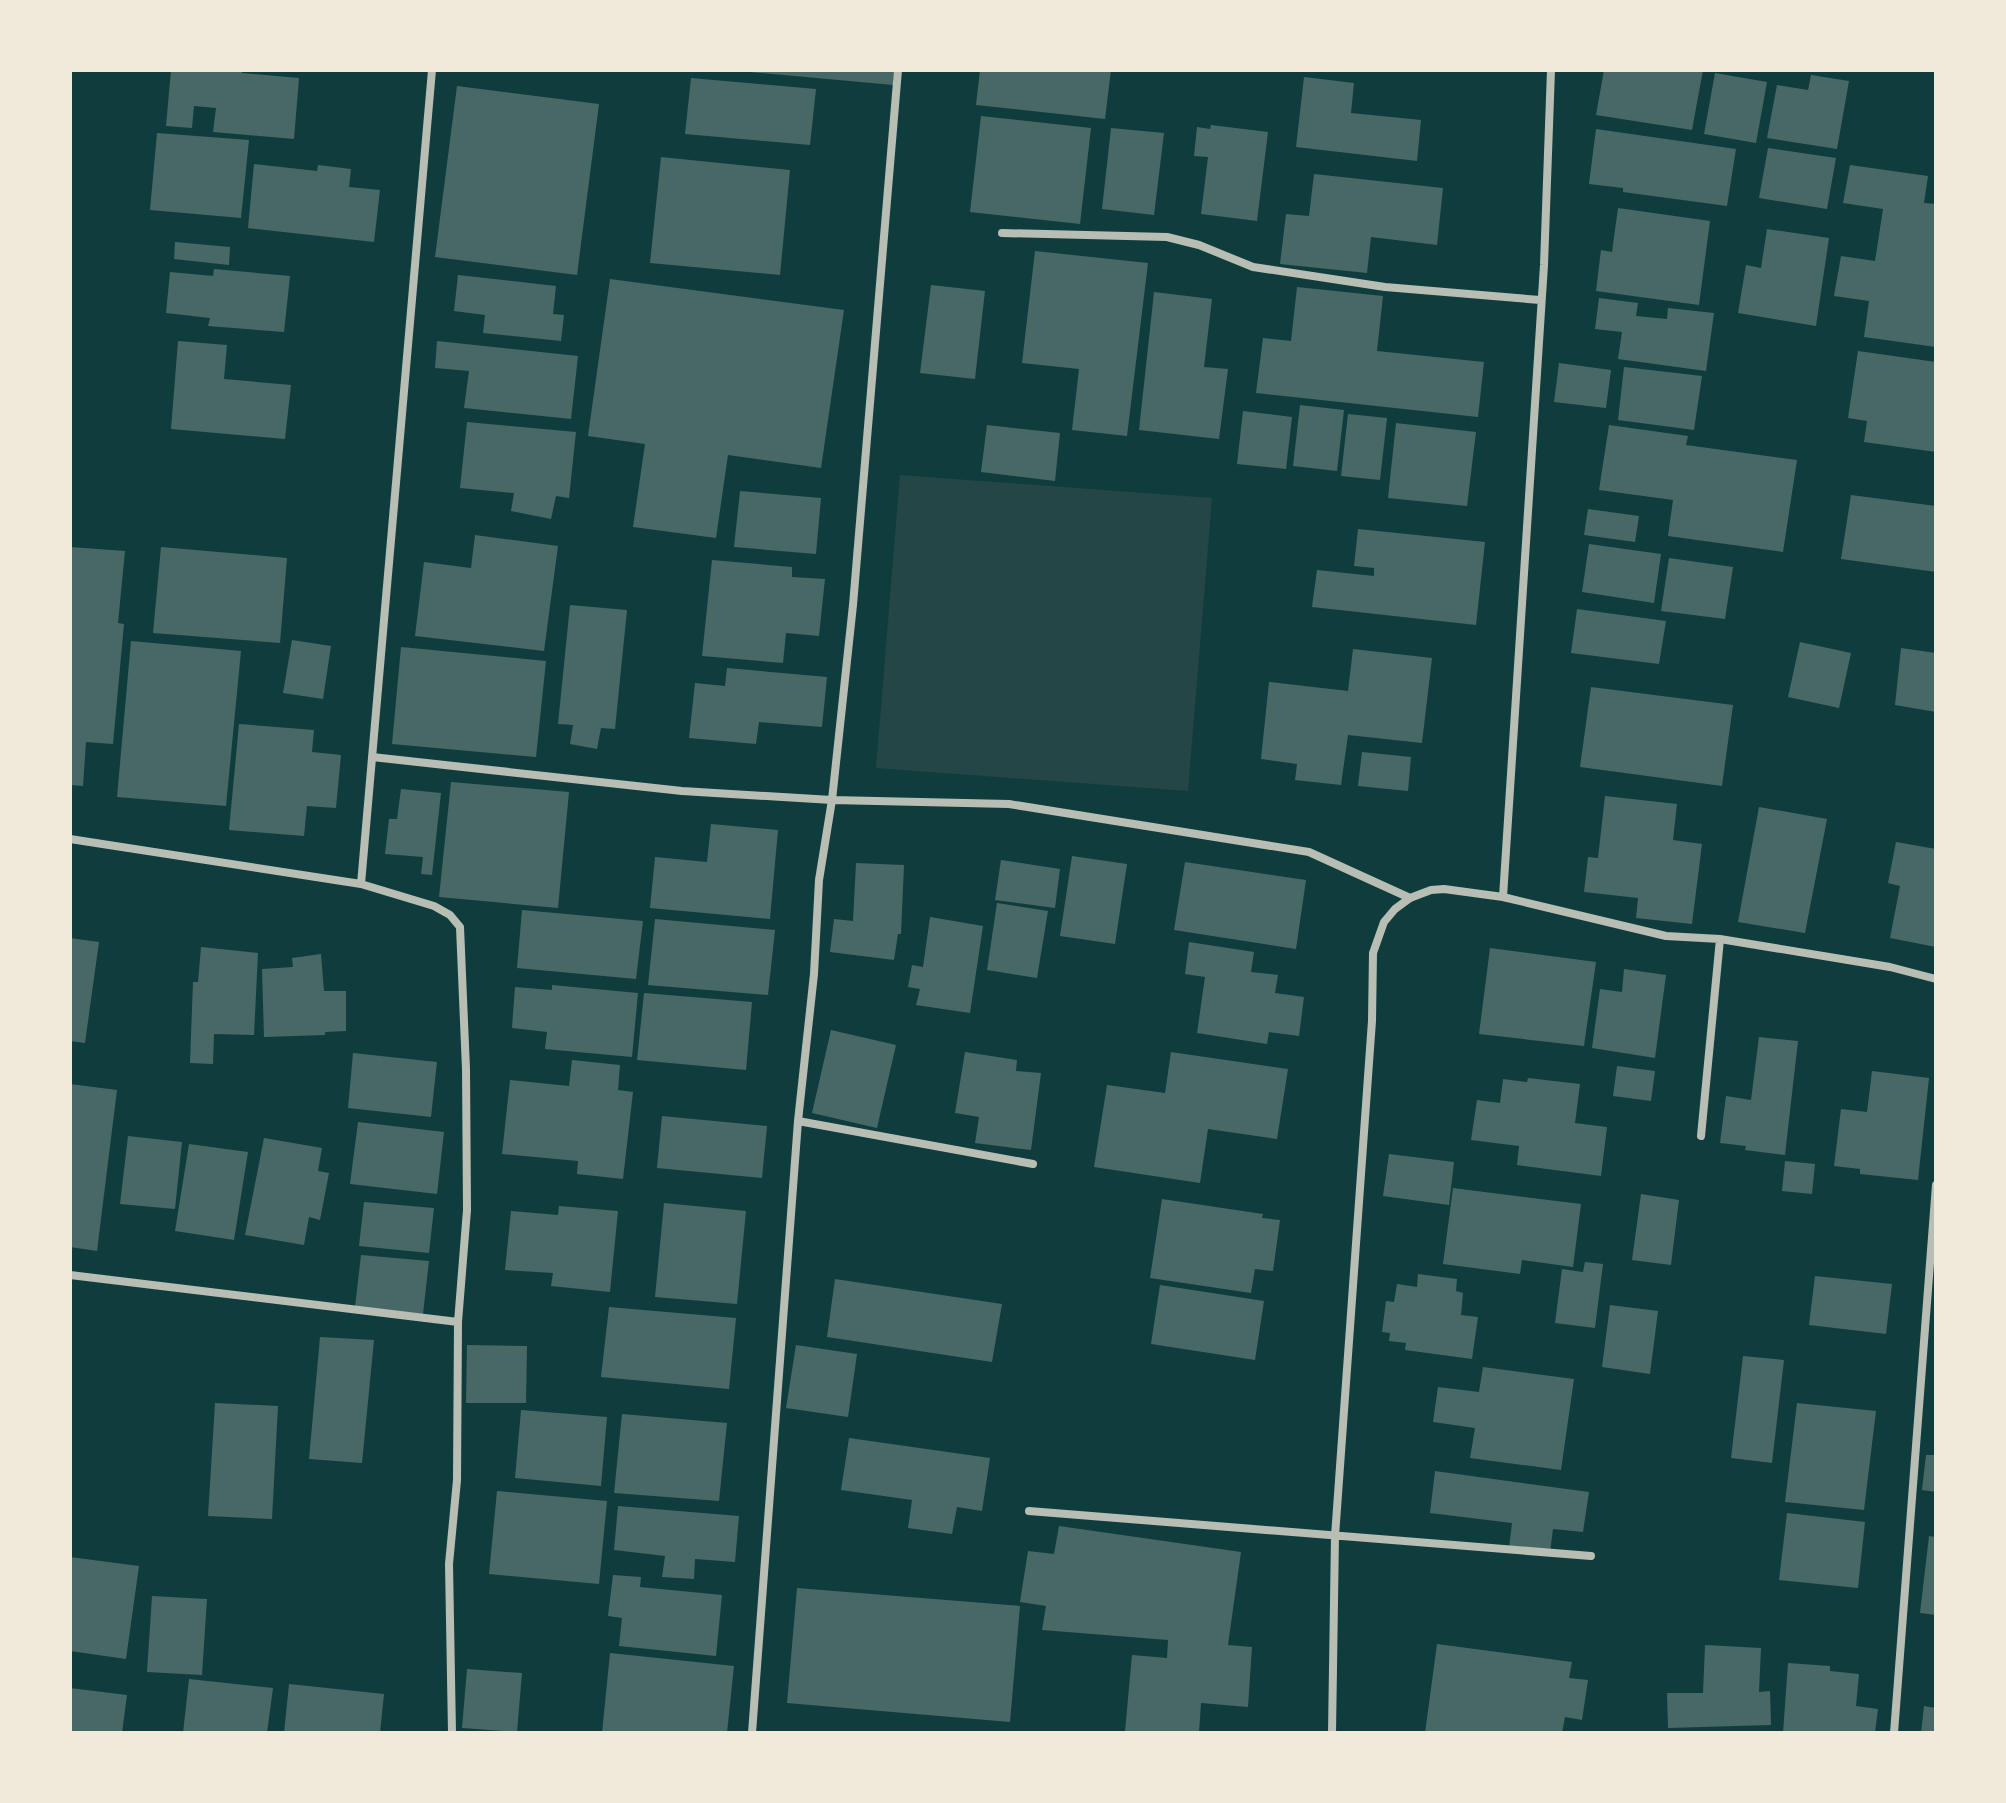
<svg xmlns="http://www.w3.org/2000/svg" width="2006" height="1803" font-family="Roboto,sans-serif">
<rect width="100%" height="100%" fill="#0f3d3e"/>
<!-- green -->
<path fill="#244646" d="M900 475 1212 498 1188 791 876 768Z"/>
<!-- building -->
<path fill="#486865" d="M171 70H242V73L299 78 294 139 213 132 216 108 194 106 192 128 166 126Z
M751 70H894L893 85 750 72Z
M980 70H1111L1105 119 976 105Z
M1604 70H1703L1692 130 1596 115Z
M1715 73 1767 82 1756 143 1704 134Z
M1811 75 1849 81 1837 149 1767 138 1777 85 1808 90Z
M1304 77 1354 83 1351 113 1421 120 1417 161 1296 147Z
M691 78 816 89 810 145 685 134Z
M457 86 599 104 577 275 435 257Z
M981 116 1091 128 1080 224 970 212Z
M1211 125 1268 132 1257 221 1201 214 1208 157 1194 156 1197 127 1210 129Z
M1111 128 1164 133 1154 215 1102 209Z
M1596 129 1736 149 1727 206 1623 192V188L1589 184Z
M157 133 249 140 241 218 150 210Z
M1768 148 1836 158 1827 209 1759 198Z
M661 157 790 170 780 275 650 263Z
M254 164 317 171 318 165 351 169 349 187 380 190 374 242 248 228Z
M1850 165 1928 176 1924 203 1936 204V347L1864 337 1869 301 1834 296 1841 256 1875 261 1883 209 1843 203Z
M1314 174 1443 188 1437 245 1371 237 1367 273 1280 264 1286 214 1309 216Z
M1618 208 1710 221 1699 305 1596 291 1601 250 1612 252Z
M1767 229 1829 238 1816 326 1738 313 1746 265 1761 268Z
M175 242 230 247 229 265 174 259Z
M1035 251 1148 263 1127 436 1072 430 1079 369 1022 363Z
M214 269 290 276 284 332 208 326 210 318 166 313 170 272 213 276Z
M458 275 556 286 553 314 564 315 561 341 483 333 485 315 454 311Z
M610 279 844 310 821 468 728 455 716 538 633 527 645 444 588 436Z
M931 285 985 291 975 379 920 373Z
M1297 287 1383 296 1377 351 1484 362 1478 417 1256 393 1263 338 1291 341Z
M1154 292 1212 299 1204 367 1228 369 1219 439 1139 430Z
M1599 298 1638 303 1636 316 1667 319 1668 308 1714 313 1706 371 1618 359 1622 332 1595 329Z
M178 341 227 345 224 379 291 385 285 439 171 429Z
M437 341 578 356 571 419 464 408 469 371 435 368Z
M1858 351 1936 362V452L1864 442 1867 421 1848 418Z
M1559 363 1611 370 1606 408 1554 402Z
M1624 367 1702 376 1694 430 1618 420Z
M1300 405 1344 410 1337 471 1293 466Z
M1243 411 1292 417 1286 469 1237 464Z
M1348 414 1387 418 1380 480 1341 476Z
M467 422 576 432 569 498 556 496 551 519 511 511 514 493 460 488Z
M1396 423 1476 432 1467 506 1388 498Z
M987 425 1060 433 1055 481 981 472Z
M1609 425 1688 436 1686 445 1797 460 1783 552 1668 536 1673 500 1599 490Z
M740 491 821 498 816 554 734 547Z
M1851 495 1936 506V572L1841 559Z
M1588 509 1639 516 1635 542 1584 535Z
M1358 529 1485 542 1476 625 1312 607 1317 570 1374 576V568L1354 566Z
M475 535 558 546 544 651 415 636 424 562 471 568Z
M1589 544 1661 554 1654 603 1582 592Z
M70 547 125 551 118 623 124 624 113 744 86 742 83 786 70 785Z
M161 547 287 558 280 643 153 633Z
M1669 558 1733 567 1725 619 1661 611Z
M712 560 792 567V577L825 579 819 636 786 633 783 663 702 656Z
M570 605 627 610 615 729 601 728 597 749 570 744 573 725 558 724Z
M1577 609 1666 621 1659 664 1571 653Z
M292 640 331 646 323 699 283 693Z
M131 641 241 651 226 806 117 797Z
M1800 642 1851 653 1839 708 1788 697Z
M401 647 546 661 536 757 392 744Z
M1901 648 1936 653V712L1895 705Z
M1353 649 1432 658 1422 743 1348 735 1341 785 1295 780 1297 764 1261 759 1269 682 1348 691Z
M727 668 827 677 822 727 759 722 756 744 689 738 695 683 725 686Z
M1591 687 1733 705 1722 786 1580 767Z
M239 724 314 730 312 752 341 755 336 808 307 806 304 836 229 830Z
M1362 752 1411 757 1408 791 1358 786Z
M451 782 569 792 558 908 439 897Z
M401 789 441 793 432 875 421 874 423 857 385 854 389 819H397Z
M1605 796 1677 804 1673 840 1702 844 1692 924 1636 918 1638 898 1584 892 1588 857 1598 858Z
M1759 807 1827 819 1805 933 1738 922Z
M711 824 778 830 770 919 650 908 655 857 707 862Z
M1896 842 1936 849V947L1890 938 1900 886 1888 883Z
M1072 856 1127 864 1115 944 1060 936Z
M1001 860 1060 869 1055 908 995 900Z
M1185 862 1306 880 1296 949 1174 930Z
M856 863 904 865 901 934H898L894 960 830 952 834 919 853 921Z
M997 903 1048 911 1037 978 987 970Z
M522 910 643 921 636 979 517 968Z
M930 917 983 926 970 1013 916 1005 920 989 908 987 912 965 923 967Z
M655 919 775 930 768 995 648 985Z
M70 938 99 942 85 1043 70 1041Z
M1189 942 1254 952 1251 972 1278 975 1275 993 1304 997 1299 1036 1269 1032 1267 1044 1197 1033 1205 977 1185 974Z
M201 947 258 953 254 1035 214 1034 213 1064 190 1063 193 982H198Z
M1490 948 1596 962 1584 1046 1479 1034Z
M321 954 324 991H346V1031L325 1032V1035L264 1037 262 969 293 967 292 958Z
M1624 969 1666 975 1655 1058 1592 1048 1600 989 1622 992Z
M552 985 638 993 632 1057 545 1049 547 1032 512 1028 515 987 552 990Z
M644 993 752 1002 746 1070 637 1060Z
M831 1030 896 1045 877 1128 812 1113Z
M1759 1037 1798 1041 1785 1155 1745 1150 1746 1146 1720 1143 1726 1096 1751 1100Z
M965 1052 1017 1060 1016 1071 1041 1073 1031 1150 975 1143 979 1117 955 1113Z
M1171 1052 1288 1069 1277 1139 1208 1129 1200 1183 1094 1167 1107 1085 1165 1093Z
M353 1053 437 1062 431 1117 348 1108Z
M572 1060 620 1065 618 1090 633 1092 623 1179 577 1174 578 1161 502 1154 510 1080 569 1086Z
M1617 1066 1655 1071 1651 1101 1613 1096Z
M1872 1071 1929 1078 1918 1180 1860 1174V1169L1834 1166 1841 1109 1867 1112Z
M1528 1078 1580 1084 1575 1123 1607 1127 1601 1176 1517 1165 1519 1146 1471 1140 1477 1100 1500 1103 1503 1079 1527 1082Z
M70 1084 117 1090 97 1251 70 1247Z
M662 1116 767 1126 762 1178 657 1168Z
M358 1122 444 1132 437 1194 350 1184Z
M128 1136 182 1142 175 1209 120 1204Z
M264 1138 322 1148 318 1171 329 1173 320 1220 309 1217 304 1245 245 1235Z
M189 1144 248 1152 234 1240 175 1231Z
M1389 1154 1454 1162 1449 1205 1383 1196Z
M1785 1161 1815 1164 1812 1194 1782 1191Z
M1453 1188 1581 1204 1573 1267 1522 1260 1520 1274 1443 1264Z
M1641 1194 1679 1200 1671 1265 1632 1260Z
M1162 1199 1263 1214 1262 1218 1280 1220 1273 1271 1255 1269 1251 1293 1150 1278Z
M364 1202 434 1208 429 1253 359 1246Z
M664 1203 746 1211 737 1304 655 1297Z
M559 1206 618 1211 610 1292 551 1286 553 1273 505 1270 511 1211 558 1215Z
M361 1255 429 1261 423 1314 355 1307Z
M1585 1262 1603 1264 1595 1328 1555 1323 1562 1269 1583 1272Z
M1418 1274 1457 1279 1456 1291 1463 1293 1461 1315 1478 1317 1472 1359 1405 1350 1406 1343 1389 1341 1390 1333 1382 1332 1386 1301 1394 1302 1397 1284 1417 1287Z
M1815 1276 1892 1284 1886 1334 1809 1325Z
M835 1279 1002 1304 992 1362 827 1337Z
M1160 1285 1264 1301 1255 1360 1151 1344Z
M1610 1305 1658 1311 1650 1374 1602 1367Z
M609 1307 736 1318 729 1389 601 1377Z
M320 1337 374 1340 362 1463 309 1459Z
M467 1345 527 1346 526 1403H466Z
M796 1345 857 1354 848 1417 786 1408Z
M1743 1356 1784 1360 1772 1463 1731 1458Z
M1483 1367 1574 1379 1561 1470 1470 1458 1475 1428 1433 1422 1438 1387 1479 1392Z
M215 1403 278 1406 272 1519 208 1516Z
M1797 1403 1876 1411 1864 1510 1785 1502Z
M521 1410 607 1417 601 1486 515 1478Z
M622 1414 727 1423 719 1501 614 1493Z
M849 1438 990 1458 982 1511 957 1507 952 1534 908 1528 912 1500 841 1490Z
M1926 1455H1936V1492L1922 1490Z
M1435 1471 1589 1492 1583 1532 1553 1529 1550 1552 1509 1548 1512 1523 1430 1513Z
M497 1491 607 1501 599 1584 489 1574Z
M618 1506 739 1516 735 1562 695 1559 694 1579 662 1577 665 1556 614 1550Z
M1787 1513 1865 1522 1858 1588 1779 1580Z
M1059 1526 1241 1552 1228 1645 1252 1647 1248 1707 1201 1703 1199 1733 1125 1731 1132 1655 1167 1658 1168 1640 1042 1630 1046 1606 1020 1602 1028 1551 1054 1554Z
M1929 1536 1936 1537V1615L1920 1613Z
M70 1557 139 1566 126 1659 70 1651Z
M613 1575 641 1577 640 1587 722 1595 716 1656 619 1646 622 1618 608 1616Z
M797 1588 1020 1606 1010 1722 787 1703Z
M152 1596 207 1599 202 1675 147 1672Z
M1437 1644 1572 1662 1569 1678 1588 1680 1582 1720 1565 1717 1562 1733H1425Z
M1705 1645 1761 1648 1759 1692 1770 1691 1771 1725 1668 1728 1667 1693H1703Z
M610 1653 734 1666 727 1733H602Z
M1788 1663 1830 1666V1671L1859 1674 1856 1706 1878 1709 1875 1733H1783Z
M467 1669 522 1673 517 1732 462 1728Z
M189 1679 273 1688 267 1733H183Z
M289 1684 384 1694 380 1733H284Z
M70 1688 127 1695 122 1733H70Z
M1924 1706 1936 1708V1733H1921Z"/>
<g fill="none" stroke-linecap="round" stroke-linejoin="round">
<!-- minor -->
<path stroke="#b8beb3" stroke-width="8" d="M1002 233 1167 237 1199 245 1253 267 1385 287 1540 300
M372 757 682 791 832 800 1009 804 1309 852 1410 898
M70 839 361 884 434 906 450 915 460 927 466 1069 467 1210 458 1322 457 1480 449 1564 452 1733
M361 884 432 70
M1503 897 1544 265 1551 70
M798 1121 1033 1164
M1701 1136 1720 939
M70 1275 458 1322
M1029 1511 1591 1556
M752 1733 798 1121 814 974 819 880 832 800 853 605 898 70
M1332 1733 1335 1536 1372 1021 1373 953 1384 922 1395 909 1410 898 1431 890 1444 889 1503 897 1666 936 1720 939 1890 967 1936 979
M1894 1733 1936 1185"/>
</g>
<!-- border -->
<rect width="2006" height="1803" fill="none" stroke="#f1e9da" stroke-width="144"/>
</svg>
